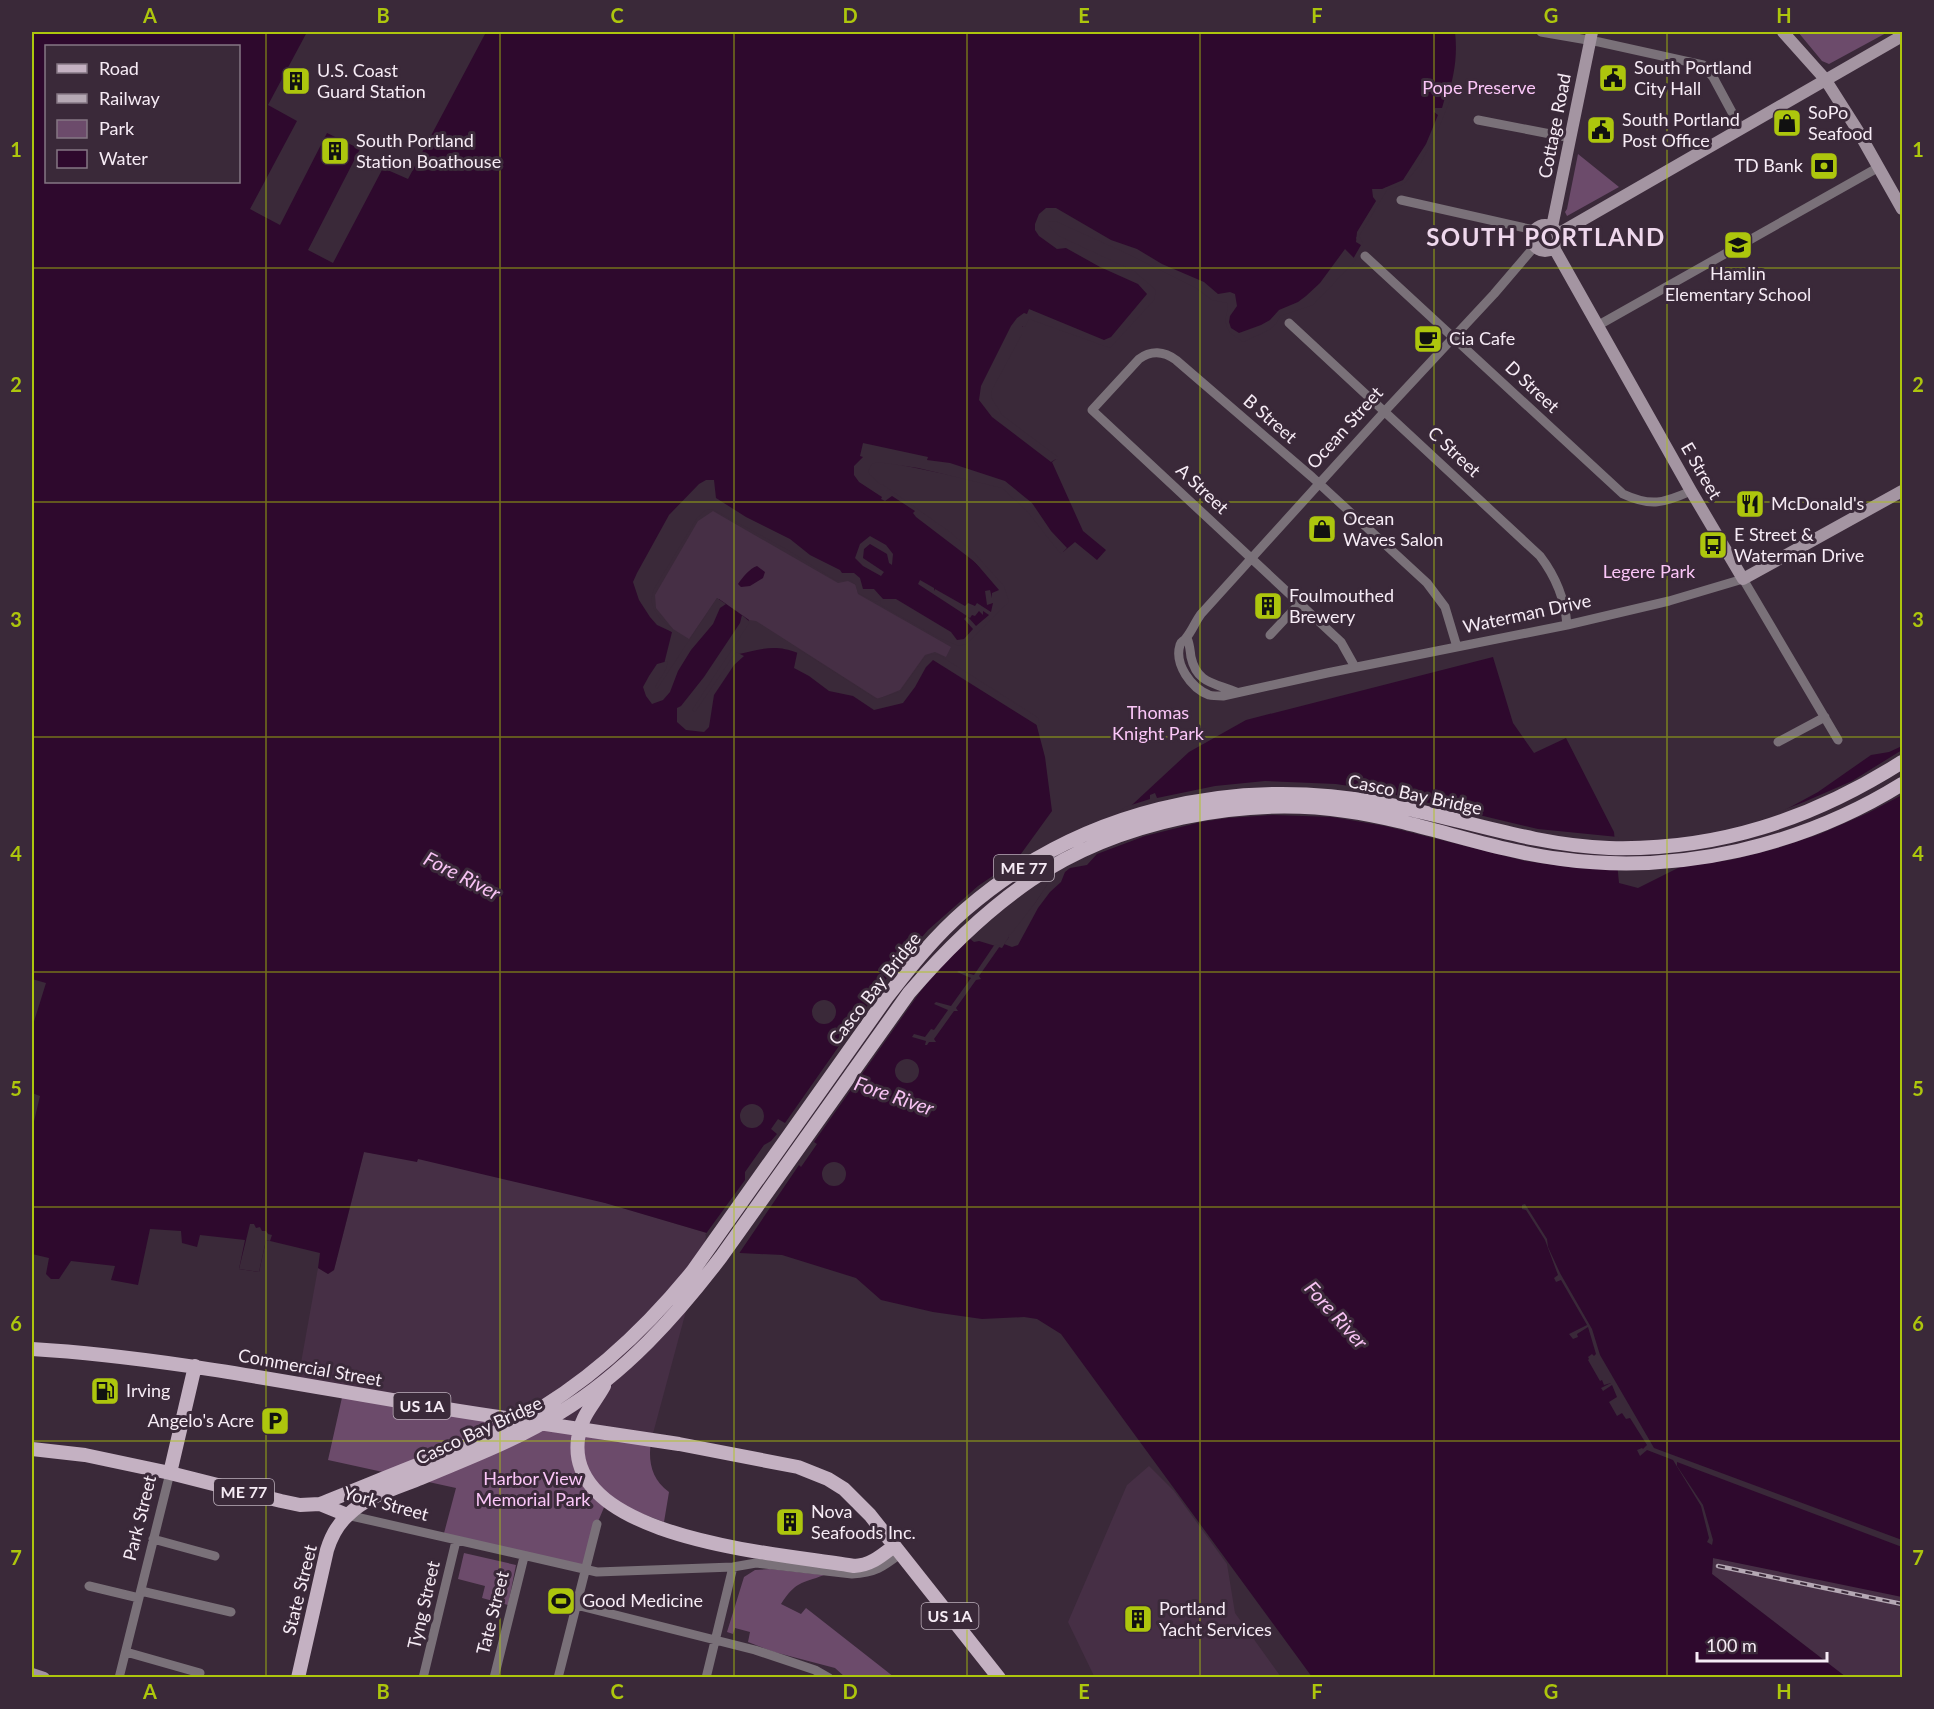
<svg xmlns="http://www.w3.org/2000/svg" width="1934" height="1709" font-family="Lato,sans-serif">
<rect width="100%" height="100%" fill="#3a2939"/>
<!-- built -->
<path fill="#462f45" d="M713 511 838 583 848 581 856 585 858 594 951 647 946 657 935 652 925 655 900 690 878 699 756 621 749 620 717 598 689 639 673 629 656 608 655 595 698 521Z
M384 1137 707 1233 651 1441 297 1385 318 1268 328 1274 334 1270 364 1152 379 1154Z
M1149 1466 1174 1491 1227 1564 1235 1613 1281 1677 1096 1678 1094 1676 1068 1622 1127 1485Z
M1713 1558 1902 1594V1677H1846L1712 1574Z"/>
<!-- green -->
<path fill="#6c4b6b" d="M1798 32H1888L1829 64 1822 61Z
M1578 154 1619 187 1567 216 1565 212 1567 209Z
M343 1393 651 1441C648 1461 651 1479 669 1492L664 1522 625 1507 608 1498 597 1524 585 1571 443 1537 456 1488 328 1460Z
M464 1553 516 1565 508 1605 482 1598 485 1586 458 1579Z
M770 1569 824 1575C801 1584 796 1581 781 1604L801 1614 806 1608 894 1677H845L835 1668 774 1652 748 1642 750 1632 735 1628 733 1634 727 1632 744 1577 755 1570Z"/>
<!-- water -->
<path fill="#2e092d" fill-rule="evenodd" d="M32 32H480L485 34 486 32H1455C1460 74 1444 110 1426 147 1420 158 1413 175 1403 182 1398 185 1390 186 1385 188L1356 238 1361 245 1353 259 1312 302 1278 314 1274 323 1243 339 1230 331 1226 318 1230 307V300L1055 217 1046 220 1045 226 1057 239 1153 290 1109 345 1028 315 987 398 997 414 1056 459 1052 462 1083 531 1106 550 1097 560 1075 542 1063 552 1032 513 1003 486 877 460 870 462 865 472 872 480 925 515 1001 587 1006 603 960 644 883 599 860 591 851 577 839 578 724 512 706 506 695 516 651 590 650 607 664 627 672 632 663 668 652 687 658 692 719 599 749 620 688 710 696 716 739 654C762 649 775 644 798 653L876 703 902 694 931 657 1035 719 1045 757 1052 811 1018 858 941 919 979 941 1002 948 1009 937 1012 938 1050 881 1189 752 1246 720 1493 657 1513 723 1534 753 1566 738 1614 832 1619 883 1638 888 1684 865 1818 792 1871 755 1889 752 1902 746V1597L1713 1558 1712 1574 1846 1677H1312L1061 1334 1037 1319 1024 1317 982 1319 933 1312 881 1300 856 1278 782 1255 740 1253 707 1233 605 1203 418 1159 417 1162 364 1152 334 1270 328 1274 318 1268 320 1253 266 1240 259 1272 239 1269 245 1240 200 1235 197 1247 182 1243 181 1231 150 1229 138 1285 111 1280 115 1266 71 1261 59 1279H51L46 1274 49 1258 32 1254V1130L40 1096 32 1093V1028L46 983 32 979ZM46 46H238V182H46Z
M757 566 765 572 763 578 750 586 741 587 738 584C743 577 749 569 757 566Z"/>
<!-- pier -->
<path fill="#3a2939" fill-rule="evenodd" d="M307 32H480L485 34 408 179 383 168 333 263 308 250 360 149 327 133 280 225 250 209 297 121 268 105Z
M1446 94 1452 95 1438 130 1419 166 1404 184 1387 190 1359 236 1363 243 1361 245 1356 242 1357 232 1376 201 1373 197 1372 189H1382L1403 180 1426 144 1438 115 1434 112 1435 108H1442Z
M1046 208H1056L1111 240 1137 249 1162 264 1204 282 1218 294 1230 292 1235 294 1237 306 1230 316 1229 322 1231 328 1239 333 1261 325 1270 320 1279 310 1298 302 1306 296 1320 283 1345 249 1356 260 1313 305 1280 316 1276 324 1269 330 1243 342 1230 333 1227 327 1225 320 1228 308 1227 303 1212 300 1196 288 1128 254 1055 221 1048 222V225L1059 236 1134 271 1156 290 1154 300 1110 348 1029 319 1025 327 1022 326V334L992 390 991 397 1002 415 1058 457V460L1056 459 1051 462 992 417 979 400 981 386 1011 326 1017 318 1024 313 1027 314 1029 309 1104 340 1111 337 1147 294 1138 284 1100 267 1066 248 1057 249 1039 236 1035 230V224L1039 214Z
M863 443 928 457 927 460 950 463 1005 481 1032 503 1051 531 1067 548 1061 554 1026 510 1002 488 918 468 878 462 872 464 868 471 870 475 881 485 882 484 950 532 974 553 1004 586 1009 602 966 644 959 646 939 638 881 605 880 600 876 602 858 593 855 584 850 580 837 581 786 549 714 510 707 509 697 518 654 589 651 600 654 609 661 620 673 629 672 632 657 625 650 617 639 600 633 582 637 573 669 515 699 484 706 480H714L716 498 746 517 790 539 810 555 840 570 842 573H854L860 578 863 589H874L883 599H896L951 632 957 640 964 639 973 629 964 619 967 616 918 584 920 580 934 588V591L935 589 965 606 968 603 975 606 977 603 991 612 993 603 987 605 985 591 990 590 992 598V593L999 590 975 562 916 517 913 513 915 511 892 496 885 501 881 499 882 497 859 482 854 475V466L863 457 860 456ZM979 611 983 615V611L989 615 976 626 968 617 970 618 972 615 975 616Z
M870 536 886 545 893 554 892 565 889 563 887 554 870 544 864 549 863 558 884 572 881 576 863 566 855 558 860 544Z
M717 598 726 604 720 608 713 624 691 650 678 671 670 692 663 700 652 704 646 696 643 687 649 676 657 664 668 661 666 669 655 687 657 689Z
M742 615 750 622 692 710 695 712 736 652 744 656 734 665 714 695 709 727 704 732 686 730 677 722V708L681 706 704 677 740 623Z
M798 649 876 699 900 692 924 658 931 654 939 655 1034 715 1038 718 1040 727 933 660 926 667 915 687 903 703 874 710 853 696 829 691 809 676 794 668Z
M1902 750V795L1868 813 1820 834 1775 849 1731 860 1671 868 1773 814 1804 802 1852 781Z
M1265 781 1336 784 1375 790 1538 829 1618 837 1621 870 1576 868 1525 861 1385 826 1332 817 1273 815 1228 818 1201 822 1145 836 1097 854 1087 865 1070 868 1065 872 1061 882 1050 892 1038 908 1018 945 1012 947 1004 944 1009 937 1008 935 1011 934 1035 903 1052 877 1047 880 1125 807 1150 799V795L1155 793 1157 798 1215 786Z
M1025 854 1020 860 946 919 979 936V941L974 942 969 938 938 970 920 992 814 1142 817 1144 801 1167 799 1165 738 1255 705 1235 745 1180V1172L764 1145 771 1141 777 1134 771 1129 778 1119 785 1123 886 979 928 930 978 886Z
M995 944 1000 946 979 976 981 979 976 980 956 1008 958 1011H954L934 1039 936 1042H929L927 1045H925L926 1041 912 1037 914 1034 925 1037 931 1029 934 1030 948 1010 934 1004 936 1002 951 1006 971 978 957 972 959 971 974 975Z
M812 1012a12 12 0 1 1 24 0a12 12 0 1 1-24 0Z
M895 1071a12 12 0 1 1 24 0a12 12 0 1 1-24 0Z
M740 1116a12 12 0 1 1 24 0a12 12 0 1 1-24 0Z
M822 1174a12 12 0 1 1 24 0a12 12 0 1 1-24 0Z
M1525 1204 1547 1239 1548 1247 1560 1273 1592 1329 1600 1355 1654 1448 1902 1540V1547L1677 1462V1466L1703 1505 1713 1540 1712 1545 1707 1542 1709 1538 1701 1506 1673 1460 1647 1450 1640 1456 1637 1450 1642 1448 1643 1449 1647 1445 1630 1418 1626 1419 1622 1413 1617 1416 1609 1402 1617 1397 1612 1385 1603 1391 1601 1388 1611 1383 1604 1385 1602 1380 1600 1381 1588 1360 1589 1359 1588 1357 1592 1354 1594 1356 1596 1354 1588 1327 1577 1334 1578 1337 1573 1339 1569 1334 1587 1325 1561 1280 1556 1282 1554 1278 1558 1275 1545 1240 1526 1210 1522 1209V1205Z
M250 1224H254L256 1228 260 1227 262 1231H266L268 1234 272 1235 270 1241 266 1240 259 1272 239 1269Z"/>
<g fill="none" stroke-linecap="round" stroke-linejoin="round">
<!-- street -->
<path stroke="#7a7179" stroke-width="9" d="M1541 32 1599 42 1703 65 1713 77 1741 129
M1478 120 1571 138
M1401 200 1534 230
M1535 246 1494 294 1385 411 1201 614C1195 622 1192 631 1186 638 1182 643 1182 640 1180 645 1174 664 1191 688 1209 695 1213 696 1218 696 1223 696L1327 673 1567 625 1669 601 1743 579 1838 740
M1365 256 1623 494C1651 507 1664 503 1691 491
M1289 323 1540 556C1556 577 1565 599 1567 625
M1597 326 1879 167
M1270 635 1299 604
M1187 638C1190 645 1190 650 1191 657 1197 684 1215 683 1236 692
M1355 667 1341 642 1092 410 1139 359C1151 350 1164 351 1176 360L1312 477 1427 583 1445 607 1457 647
M1778 742 1825 717
M347 1515 597 1572 733 1567 756 1563 852 1574C875 1573 883 1567 900 1554
M153 1539 215 1556
M89 1586 139 1598
M141 1591 231 1612
M576 1605 755 1650 815 1670 829 1678
M126 1652 200 1673
M119 1678 170 1473
M423 1678 456 1541
M494 1678 524 1557
M558 1678 597 1524
M706 1678 733 1567"/>
<!-- secondary -->
<path stroke="#a495a2" stroke-width="12" d="M1783 32 1825 79 1858 131 1902 209
M1532 238a13 13 0 1 1 26 0a13 13 0 1 1-26 0Z
M1552 227 1592 32
M1558 234 1902 36
M1554 248 1691 491 1743 579 1902 491
M32 1674 44 1678"/>
<!-- primary -->
<path stroke="#c4b1c2" stroke-width="14" d="M32 1349C196 1359 357 1398 520 1420
M604 1386C593 1406 581 1415 578 1439 565 1541 787 1554 854 1566 871 1565 881 1556 894 1546
M539 1423 679 1444 798 1467 828 1479 844 1489 870 1515 999 1678
M32 1449 85 1455 170 1473 281 1501 300 1505 320 1504 347 1515
M170 1473 195 1366
M320 1504C358 1489 396 1473 435 1458 463 1446 492 1435 519 1421 587 1384 643 1332 692 1272L887 997C911 966 935 936 965 910 1080 810 1232 776 1380 803 1457 817 1530 845 1609 848 1717 851 1812 819 1902 762
M298 1678 327 1550C331 1537 338 1524 348 1515 367 1496 396 1488 421 1478 468 1458 517 1440 561 1412 625 1373 676 1316 721 1257L909 993C945 951 984 912 1031 880 1117 821 1243 796 1346 811 1419 821 1488 850 1561 859 1679 875 1802 846 1902 784"/>
<!-- rail casing -->
<g stroke="#b5a8b4" stroke-width="4.5">
<path id="rail" d="M1718 1566 1902 1604"/>
</g>
<!-- rail -->
<use href="#rail" stroke="#3a2939" stroke-width="2" stroke-dasharray="7" stroke-linecap="butt"/>
</g>
<!-- grid -->
<path fill="none" stroke="#adc60d" stroke-width="1.5" stroke-opacity="0.55" d="M266 32V1678M500 32V1678M734 32V1678M967 32V1678M1200 32V1678M1434 32V1678M1667 32V1678M32 268H1902M32 502H1902M32 737H1902M32 972H1902M32 1207H1902M32 1441H1902"/>
<!-- icons -->
<defs>
<g id="civic-square" transform="scale(1.5)"><rect x="-9" y="-9" width="18" height="18" rx="4" fill="#adc60d" stroke="#3a2939"/><path d="M-.6-6.5H3V-4.5H.6V-3L4-1V1h2V6H-6V1h2V-1L-.6-3ZM-1.2 2.5V6h2.4V2.5Z" fill="#111"/></g>
<g id="building-square" transform="scale(1.5)"><rect x="-9" y="-9" width="18" height="18" rx="4" fill="#adc60d" stroke="#3a2939"/><path d="M-4-6H4V6H1V3H-1V6H-4ZM-2.5-4.3h1.7v1.8h-1.7ZM.8-4.3h1.7v1.8H.8ZM-2.5-1h1.7V.8h-1.7ZM.8-1h1.7V.8H.8Z" fill="#111"/></g>
<g id="shop-square" transform="scale(1.5)"><rect x="-9" y="-9" width="18" height="18" rx="4" fill="#adc60d" stroke="#3a2939"/><path d="M-5-2.5h2.3a2.7 3.5 0 0 1 5.4 0H5L5.5 6h-11ZM-1.5-2.5h3a1.5 2.3 0 0 0-3 0Z" fill="#111"/></g>
<g id="bank-square" transform="scale(1.5)"><rect x="-9" y="-9" width="18" height="18" rx="4" fill="#adc60d" stroke="#3a2939"/><path d="M-6-4H6V4H-6ZM0-2.3a2.3 2.3 0 1 0 0 4.6a2.3 2.3 0 1 0 0-4.6Z" fill="#111"/></g>
<g id="school-square" transform="scale(1.5)"><rect x="-9" y="-9" width="18" height="18" rx="4" fill="#adc60d" stroke="#3a2939"/><path d="M0-5L7-2L0 1L-7-2ZM-4 1L0 2.5L4 1V4Q0 6-4 4Z" fill="#111"/></g>
<g id="cafe-square" transform="scale(1.5)"><rect x="-9" y="-9" width="18" height="18" rx="4" fill="#adc60d" stroke="#3a2939"/><path d="M-5.5-4.5H6V0H3Q3 3.5 0 3.5H-2.5Q-5.5 3.5-5.5 0ZM3-3.2v2h1.7v-2ZM-6 4.5H4V6H-6Z" fill="#111"/></g>
<g id="restaurant-square" transform="scale(1.5)"><rect x="-9" y="-9" width="18" height="18" rx="4" fill="#adc60d" stroke="#3a2939"/><path d="M-5-6h1v4h1v-4h1v4h1v-4h1v5L-1.5 .5V6h-2V.5L-5-1ZM5-6V6H3V1.5H1.5Q1.5-4 5-6Z" fill="#111"/></g>
<g id="bus-square" transform="scale(1.5)"><rect x="-9" y="-9" width="18" height="18" rx="4" fill="#adc60d" stroke="#3a2939"/><path d="M-5-6H5V4H4V6H2V4H-2V6H-4V4H-5ZM-3.5-4V0h7V-4ZM-3.5 1.2v1.5H-2V1.2ZM2 1.2v1.5H3.5V1.2Z" fill="#111"/></g>
<g id="fuel-square" transform="scale(1.5)"><rect x="-9" y="-9" width="18" height="18" rx="4" fill="#adc60d" stroke="#3a2939"/><path d="M-5.5-6h7V0h2V4h1.3V-2.5L3-4.5l.8-.8L6-3V5H2.5V1h-1V6h-7ZM-4.2-4.7v3.2H.2V-4.7Z" fill="#111"/></g>
<g id="parking-square" transform="scale(1.5)"><rect x="-9" y="-9" width="18" height="18" rx="4" fill="#adc60d" stroke="#3a2939"/><path d="M-3.5-5.5H1a3.5 3.5 0 0 1 0 7H-1V5.5H-3.5ZM-1-3.4V-.6H.8a1.4 1.4 0 0 0 0-2.8Z" fill="#111"/></g>
<g id="stadium-square" transform="scale(1.5)"><rect x="-9" y="-9" width="18" height="18" rx="4" fill="#adc60d" stroke="#3a2939"/><path d="M0-5a6.5 5 0 1 0 0 10a6.5 5 0 1 0 0-10ZM-3.5-1.8h7v3.6h-7Z" fill="#111"/></g>
</defs>
<g fill-rule="evenodd">
<use href="#civic-square" x="1613" y="78"/>
<use href="#building-square" x="296" y="81"/>
<use href="#shop-square" x="1787" y="123"/>
<use href="#civic-square" x="1601" y="130"/>
<use href="#building-square" x="335" y="151"/>
<use href="#bank-square" x="1824" y="166"/>
<use href="#school-square" x="1738" y="245"/>
<use href="#cafe-square" x="1428" y="339"/>
<use href="#restaurant-square" x="1750" y="504"/>
<use href="#shop-square" x="1322" y="529"/>
<use href="#bus-square" x="1713" y="545"/>
<use href="#building-square" x="1268" y="606"/>
<use href="#fuel-square" x="105" y="1391"/>
<use href="#parking-square" x="275" y="1421"/>
<use href="#building-square" x="790" y="1522"/>
<use href="#stadium-square" x="561" y="1601"/>
<use href="#building-square" x="1138" y="1619"/>
</g>
<g text-anchor="middle" stroke-width="6" stroke-linejoin="round" paint-order="stroke">
<!-- shield labels -->
<g fill="#3a2939" stroke="#beb1bd" stroke-width="1.5">
<rect x="994" y="855" width="60" height="26" rx="4.5"/>
<rect x="393.5" y="1393" width="57" height="26" rx="4.5"/>
<rect x="214" y="1479" width="60" height="26" rx="4.5"/>
<rect x="921.5" y="1603" width="57" height="26" rx="4.5"/>
</g>
<g font-size="16" font-weight="bold" fill="#f6ebf5">
<text x="1024" y="874">ME 77</text>
<text x="422" y="1412">US 1A</text>
<text x="244" y="1498">ME 77</text>
<text x="950" y="1622">US 1A</text>
</g>
<!-- poi labels -->
<g font-size="18" fill="#f6ebf5" stroke="#3a2939" text-anchor="start">
<text x="1634" y="74">South Portland<tspan x="1634" dy="21">City Hall</tspan></text>
<text x="317" y="77">U.S. Coast<tspan x="317" dy="21">Guard Station</tspan></text>
<text x="1808" y="119">SoPo<tspan x="1808" dy="21">Seafood</tspan></text>
<text x="1622" y="126">South Portland<tspan x="1622" dy="21">Post Office</tspan></text>
<text x="356" y="147">South Portland<tspan x="356" dy="21">Station Boathouse</tspan></text>
<text x="1803" y="172" text-anchor="end">TD Bank</text>
<text x="1738" y="280" text-anchor="middle">Hamlin<tspan x="1738" dy="21">Elementary School</tspan></text>
<text x="1449" y="345">Cia Cafe</text>
<text x="1771" y="510">McDonald's</text>
<text x="1343" y="525">Ocean<tspan x="1343" dy="21">Waves Salon</tspan></text>
<text x="1734" y="541">E Street &amp;<tspan x="1734" dy="21">Waterman Drive</tspan></text>
<text x="1289" y="602">Foulmouthed<tspan x="1289" dy="21">Brewery</tspan></text>
<text x="126" y="1397">Irving</text>
<text x="254" y="1427" text-anchor="end">Angelo's Acre</text>
<text x="811" y="1518">Nova<tspan x="811" dy="21">Seafoods Inc.</tspan></text>
<text x="582" y="1607">Good Medicine</text>
<text x="1159" y="1615">Portland<tspan x="1159" dy="21">Yacht Services</tspan></text>
</g>
<!-- park labels -->
<g font-size="18" fill="#fbc6f8" stroke="#3a2939">
<text x="1479" y="94">Pope Preserve</text>
<text x="1649" y="578">Legere Park</text>
<text x="1158" y="719">Thomas<tspan x="1158" dy="21">Knight Park</tspan></text>
<text x="533" y="1485">Harbor View<tspan x="533" dy="21">Memorial Park</tspan></text>
</g>
<!-- street labels -->
<g font-size="18" fill="#f6ebf5" stroke="#3a2939">
<text transform="translate(1555 126) rotate(-79)" y="6">Cottage Road</text>
<text transform="translate(1532 387) rotate(43)" y="6">D Street</text>
<text transform="translate(1270 419) rotate(41)" y="6">B Street</text>
<text transform="translate(1345 428) rotate(-48)" y="6">Ocean Street</text>
<text transform="translate(1454 452) rotate(43)" y="6">C Street</text>
<text transform="translate(1701 471) rotate(60)" y="6">E Street</text>
<text transform="translate(1202 489) rotate(43)" y="6">A Street</text>
<text transform="translate(1527 614) rotate(-12)" y="6">Waterman Drive</text>
<text transform="translate(1415 795) rotate(12)" y="6">Casco Bay Bridge</text>
<text transform="translate(875 989) rotate(-52)" y="6">Casco Bay Bridge</text>
<text transform="translate(310 1368) rotate(10)" y="6">Commercial Street</text>
<text transform="translate(479 1431) rotate(-25)" y="6">Casco Bay Bridge</text>
<text transform="translate(386 1504) rotate(15)" y="6">York Street</text>
<text transform="translate(140 1518) rotate(-76)" y="6">Park Street</text>
<text transform="translate(300 1590) rotate(-76)" y="6">State Street</text>
<text transform="translate(424 1605) rotate(-77)" y="6">Tyng Street</text>
<text transform="translate(493 1613) rotate(-76)" y="6">Tate Street</text>
</g>
<!-- water labels -->
<g font-size="20" font-style="italic" fill="#f8c3f4" stroke="#3a2939">
<text transform="translate(462 876) rotate(27)" y="7">Fore River</text>
<text transform="translate(894 1096) rotate(19)" y="7">Fore River</text>
<text transform="translate(1336 1315) rotate(48)" y="7">Fore River</text>
</g>
<!-- district labels -->
<g font-size="24" font-weight="bold" letter-spacing="1.5" fill="#efd8ed" stroke="#3a2939">
<text x="1546" y="246">SOUTH PORTLAND</text>
</g>
</g>
<!-- border -->
<rect width="1934" height="1709" fill="none" stroke="#3a2939" stroke-width="66"/>
<!-- legend -->
<rect x="45" y="45" width="195" height="138" fill="#3a2939" stroke="#857784" stroke-width="1.5"/>
<rect x="57" y="64" width="30" height="9" fill="#c4b1c2" stroke="#857784" stroke-width="1.5"/>
<text x="99" y="75" font-size="18" fill="#f6ebf5">Road</text>
<rect x="57" y="94" width="30" height="9" fill="#b5a8b4" stroke="#857784" stroke-width="1.5"/>
<text x="99" y="105" font-size="18" fill="#f6ebf5">Railway</text>
<rect x="57" y="120" width="30" height="18" fill="#6c4b6b" stroke="#857784" stroke-width="1.5"/>
<text x="99" y="135" font-size="18" fill="#f6ebf5">Park</text>
<rect x="57" y="150" width="30" height="18" fill="#2e092d" stroke="#857784" stroke-width="1.5"/>
<text x="99" y="165" font-size="18" fill="#f6ebf5">Water</text>
<!-- scale -->
<path d="M1697 1652v9h130v-9" fill="none" stroke="#f6ebf5" stroke-width="3"/>
<text x="1706" y="1652" font-size="18" fill="#f6ebf5" stroke="#3a2939" stroke-width="4.5" paint-order="stroke">100 m</text>
<rect x="33" y="33" width="1868" height="1643" fill="none" stroke="#adc60d" stroke-width="2"/>
<g font-size="20" text-anchor="middle" font-weight="bold" fill="#adc60d">
<text x="150" y="23">A</text>
<text x="383" y="23">B</text>
<text x="617" y="23">C</text>
<text x="850" y="23">D</text>
<text x="1084" y="23">E</text>
<text x="1317" y="23">F</text>
<text x="1551" y="23">G</text>
<text x="1784" y="23">H</text>
<text x="16" y="157">1</text>
<text x="1918" y="157">1</text>
<text x="16" y="392">2</text>
<text x="1918" y="392">2</text>
<text x="16" y="627">3</text>
<text x="1918" y="627">3</text>
<text x="16" y="861">4</text>
<text x="1918" y="861">4</text>
<text x="16" y="1096">5</text>
<text x="1918" y="1096">5</text>
<text x="16" y="1331">6</text>
<text x="1918" y="1331">6</text>
<text x="16" y="1565">7</text>
<text x="1918" y="1565">7</text>
<text x="150" y="1699">A</text>
<text x="383" y="1699">B</text>
<text x="617" y="1699">C</text>
<text x="850" y="1699">D</text>
<text x="1084" y="1699">E</text>
<text x="1317" y="1699">F</text>
<text x="1551" y="1699">G</text>
<text x="1784" y="1699">H</text>
</g>
</svg>
